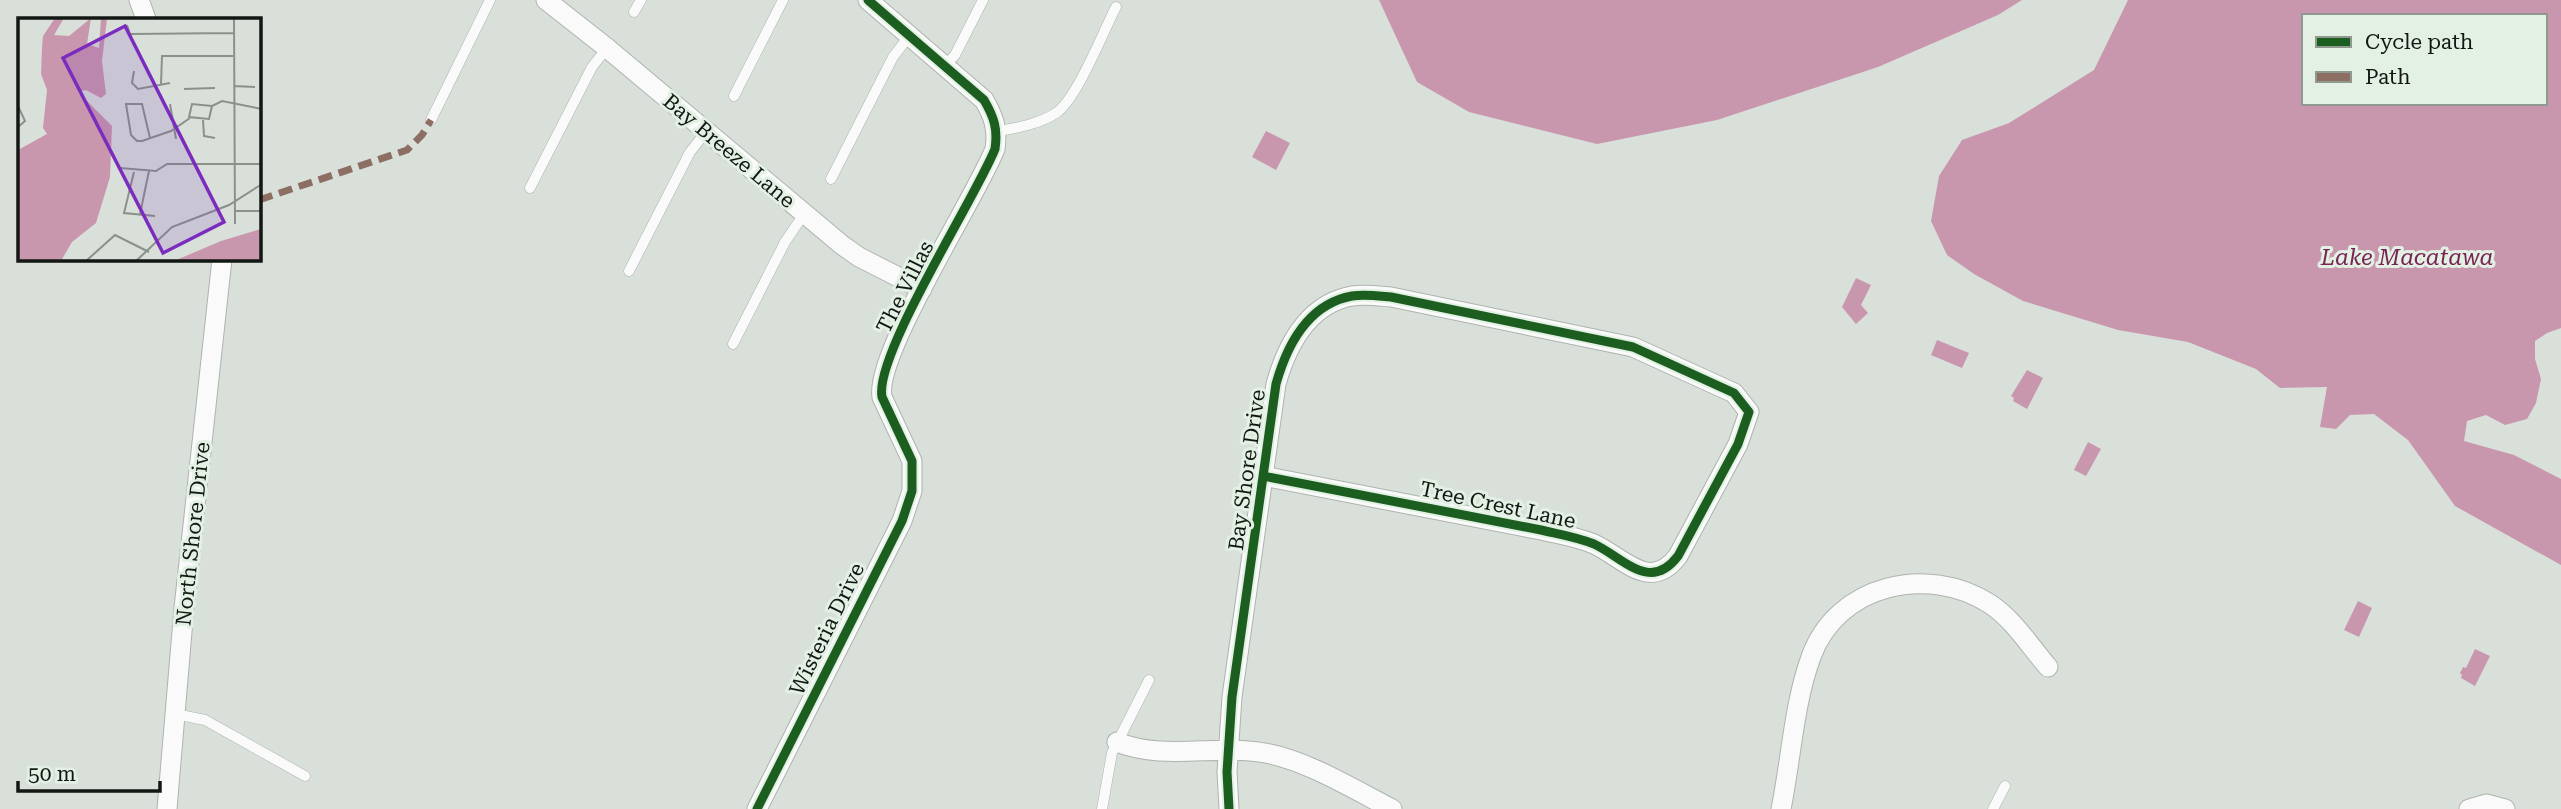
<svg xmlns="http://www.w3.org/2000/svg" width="2561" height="809" font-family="'Roboto Serif',serif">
<rect width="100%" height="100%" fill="#d9e0da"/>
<!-- water -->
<path fill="#c897ad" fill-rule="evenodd" d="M1379 0H2022L1998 15 1878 67 1717 120 1597 144 1469 112 1417 82Z
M2128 0H2561V328L2547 333 2535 341V359L2541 379 2536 403 2527 419 2505 425 2486 415 2467 421 2464 441 2514 455 2561 479V565L2455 506 2408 440 2374 414 2350 415 2336 429 2320 427 2327 387 2280 388 2256 369 2188 342 2118 330 2023 301 1974 274 1947 255 1931 221 1939 176 1962 140 2009 123 2094 70ZM2304 16H2545V103H2304Z
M1266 131 1290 143 1276 170 1252 157Z
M1856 278 1871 285 1861 305 1868 313 1856 324 1842 307Z
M1937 340 1969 353 1962 368 1931 355Z
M2027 370 2043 378 2027 409 2013 401 2014 398 2011 396Z
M2088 442 2101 449 2086 476 2074 470Z
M2358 601 2372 608 2359 637 2344 630Z
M2475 649 2490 656 2475 686 2461 678 2462 675 2460 673 2463 667 2466 668Z"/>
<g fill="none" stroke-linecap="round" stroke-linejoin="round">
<!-- lane casing -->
<g stroke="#aeb3af" stroke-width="11">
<path id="lane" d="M634 12 641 0
M945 66 955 55 983 0
M734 96 783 0
M431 120 490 0
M998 131C1017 128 1039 124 1056 113 1077 99 1103 32 1116 7
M831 179 893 57 910 35
M530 188 592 67 607 48
M629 271 690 152 706 132
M733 344 785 242 804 214
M175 714 205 720 305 776
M1102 809 1112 753 1149 680
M1993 809 2005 786"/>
</g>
<!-- street casing -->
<g stroke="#aeb3af" stroke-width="21">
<path id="street" d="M139 0 146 19
M546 0 607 48 842 245 859 257 922 289
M1117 742C1163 761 1217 744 1265 753 1306 760 1355 790 1392 809
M167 809 184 608 222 259
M757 809 902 521 912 491V461L882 397C874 355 975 199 995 149 998 129 994 117 984 100L868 0
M1229 809 1227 772 1232 697 1276 384C1287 345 1308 304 1352 296 1365 294 1379 296 1391 297L1633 347 1734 393 1749 412 1738 444 1678 556C1650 593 1624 558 1594 544 1577 537 1558 534 1541 530L1263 476
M1781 809C1791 760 1794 703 1811 657 1837 584 1928 564 1990 604 2013 619 2030 646 2048 667
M2469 809 2486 804 2505 809"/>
</g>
<!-- lane -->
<use href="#lane" stroke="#f9faf9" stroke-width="10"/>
<!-- street -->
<use href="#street" stroke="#f9faf9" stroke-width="19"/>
<!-- quiet -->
<path stroke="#8d6e63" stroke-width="7" stroke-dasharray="14 7" stroke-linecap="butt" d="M259 200 407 150 422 135 431 120"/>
<!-- cycleway casing -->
<g stroke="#e3f0e4" stroke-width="13">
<path id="cycleway" d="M757 809 902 521 912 491V461L882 397C874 355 975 199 995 149 998 129 994 117 984 100L868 0
M1229 809 1227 772 1232 697 1276 384C1287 345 1308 304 1352 296 1365 294 1379 296 1391 297L1633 347 1734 393 1749 412 1738 444 1678 556C1650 593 1624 558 1594 544 1577 537 1558 534 1541 530L1263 476"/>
</g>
<!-- cycleway -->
<use href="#cycleway" stroke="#1b5e20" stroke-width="9"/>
</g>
<g text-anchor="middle" stroke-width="6" stroke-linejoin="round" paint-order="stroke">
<!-- street labels -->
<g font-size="21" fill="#131713" stroke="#e3f0e4">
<text transform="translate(729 151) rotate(40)" y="7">Bay Breeze Lane</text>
<text transform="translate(905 287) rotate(-63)" y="7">The Villas</text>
<text transform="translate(1247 470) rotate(-82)" y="7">Bay Shore Drive</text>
<text transform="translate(1498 505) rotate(12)" y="7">Tree Crest Lane</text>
<text transform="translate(193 534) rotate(-84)" y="7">North Shore Drive</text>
<text transform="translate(827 629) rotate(-64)" y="7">Wisteria Drive</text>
</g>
<!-- water labels -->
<g font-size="23" font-style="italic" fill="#7a2454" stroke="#e3f0e4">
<text x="2407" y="265">Lake Macatawa</text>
</g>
</g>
<!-- overview -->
<g transform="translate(18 18)">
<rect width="243" height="243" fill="#d9e0da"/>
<path d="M37 0H46L36 17 51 18 73 0 69 26 81 30 83 0 89 1 84 43 88 76 83 80 68 72 60 74 94 108 92 159 78 205 54 224 43 243H0V132L29 116 25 110 29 72 23 56 24 30 25 18ZM243 211V243H156L203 223Z" fill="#c897ad"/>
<path fill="none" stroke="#8a908a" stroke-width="2" d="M216 0 217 206M109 7 112 16 216 15M116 53 114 65 120 71 152 65M143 66 144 38H215M216 68 237 69M166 71 197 70M152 86 158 121M0 88 7 103 0 109M194 88 174 86 171 99 191 101 194 88 204 83 244 91M185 102 186 118 197 120M132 120 124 86H108L113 117 119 123H124L150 114 153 113 172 100M102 150 138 153 149 146H244M116 154 106 195 137 198M217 193H244M122 196 131 153M68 243 97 217 131 234M118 243 154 209 211 187 244 166"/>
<path fill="#7b2cbf" fill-opacity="0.15" stroke="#7b2cbf" stroke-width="3.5" d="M107 8 206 204 145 235 45 40Z"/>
<rect width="243" height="243" fill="none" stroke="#131713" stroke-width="3.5"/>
</g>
<!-- legend -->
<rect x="2302" y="14" width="245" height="91" fill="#e3f0e4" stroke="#909990" stroke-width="2"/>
<rect x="2316" y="37" width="35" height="10" fill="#1b5e20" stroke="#909990" stroke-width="2"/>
<text x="2365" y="49" font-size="21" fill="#131713">Cycle path</text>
<rect x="2316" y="72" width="35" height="10" fill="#8d6e63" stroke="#909990" stroke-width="2"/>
<text x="2365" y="84" font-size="21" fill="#131713">Path</text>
<!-- scale -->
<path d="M18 781v10h142v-10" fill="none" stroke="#131713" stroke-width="3.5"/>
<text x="28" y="781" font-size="21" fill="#131713" stroke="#e3f0e4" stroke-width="5" paint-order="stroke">50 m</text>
</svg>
